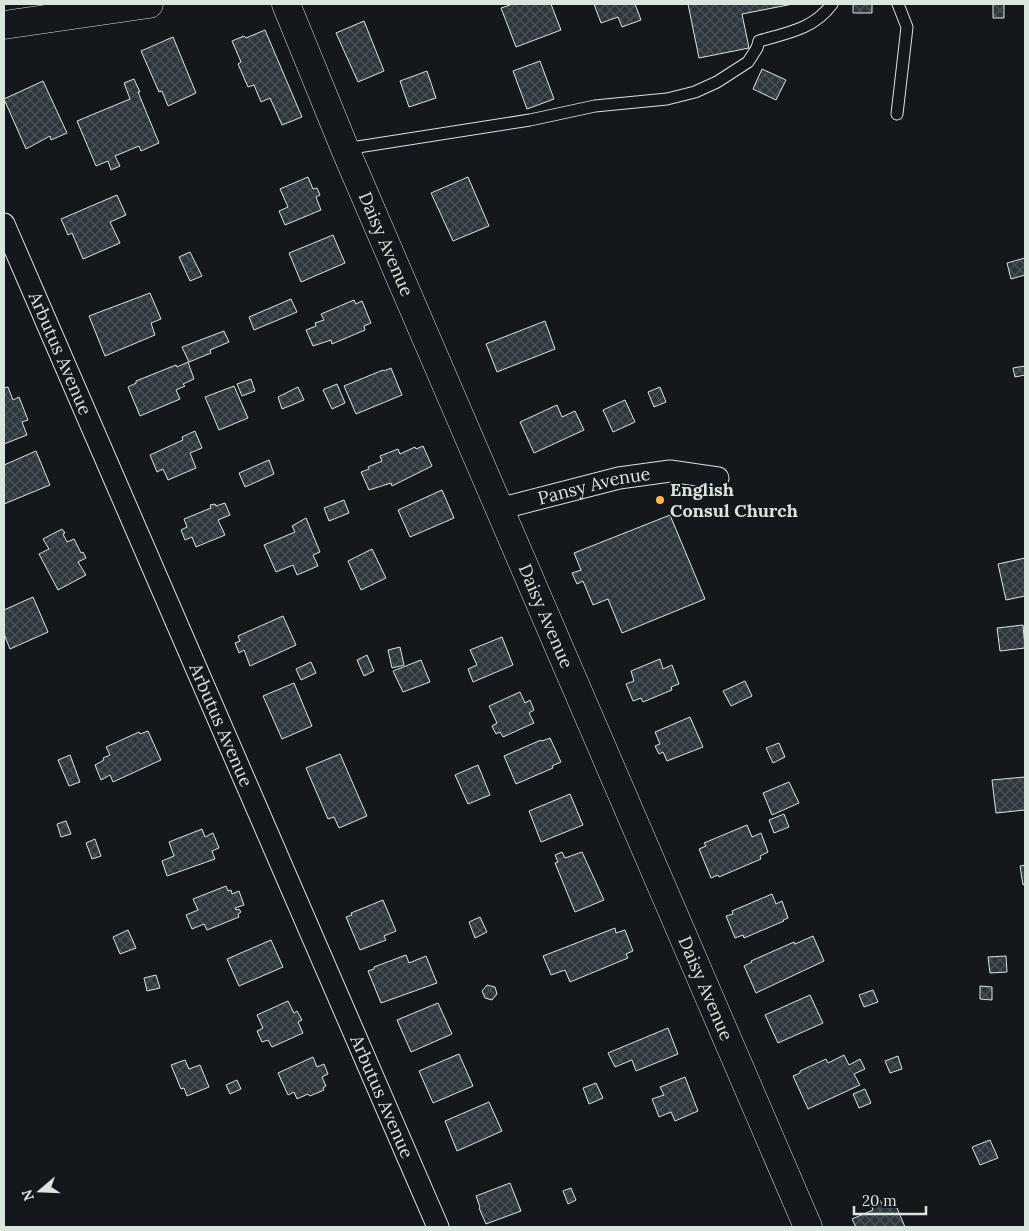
<svg xmlns="http://www.w3.org/2000/svg" width="1029" height="1231" font-family="Lora,serif">
<defs>
<pattern id="building-cross-hatch" width="8" height="8" patternUnits="userSpaceOnUse" patternTransform="scale(1.25)"><rect width="8" height="8" fill="#2c363c"/><path d="M0 0l8 8M0 8l8-8" fill="none" stroke="#4a5358"/></pattern>
</defs>
<rect width="100%" height="100%" fill="#14181c"/>
<!-- building -->
<path fill="url(#building-cross-hatch)" stroke="#d8e6dc" d="M513 4H551L561 30 516 47 501 8Z
M594 4H635L641 20 622 27 618 17 601 23Z
M688 4H793L742 14 749 48 699 58Z
M853 4H872V13H853Z
M993 4H1004V18H993Z
M364 21 384 71 358 82 336 33Z
M265 30 302 117 282 125 270 98 261 102 254 85 248 87 238 64 241 62 232 41 244 36 246 38Z
M173 37 196 93 168 106 162 91 159 92 141 51Z
M540 61 554 99 527 109 513 71Z
M762 69 786 80 776 100 753 89Z
M427 71 436 98 409 107 400 81Z
M134 79 140 92H138L159 143 141 151 139 146 115 156 120 166 111 170 108 161 96 166 77 121 130 99 124 83Z
M43 81 67 133 51 140 50 136 26 149 4 99Z
M308 177 313 189 317 188 320 195 316 197 321 210 285 225 279 211 288 207 280 189Z
M468 177 489 226 453 241 431 193Z
M117 195 126 215 110 222 120 243 83 259 72 233 68 235 61 219Z
M333 235 345 263 301 282 289 253Z
M190 252 202 276 190 281 179 257Z
M1025 258V275L1011 279 1007 263Z
M150 293 161 319 151 323 155 335 105 356 89 316Z
M291 299 297 312 254 330 249 317Z
M354 300 356 304 362 301 371 323 364 326 365 330 332 344 331 340 313 346 306 330 316 326 315 323 324 320 321 314Z
M545 321 555 349 497 372 486 344Z
M224 331 229 342 210 350 211 353 189 362 182 347Z
M188 362 194 379 183 384 185 386 176 390 180 399 140 416 128 387 136 383V381L176 365 177 367Z
M1025 366V375L1015 377 1013 368Z
M391 368 402 395 356 414 344 386 383 370 384 371Z
M251 379 255 391 242 396 237 384Z
M337 384 345 403 332 409 323 390Z
M234 386 248 418 219 430 205 397Z
M8 387 13 400 19 397 28 420 22 422 27 435 4 444V388Z
M298 387 304 400 282 409 278 397Z
M660 387 666 402 654 407 648 392Z
M625 400 635 422 613 432 603 410Z
M557 405 562 417 575 411 584 430 534 453 520 422Z
M195 431 202 448 190 453 196 468 168 480 163 469 157 472 150 455 183 440 182 437Z
M423 446 432 466 392 486 391 483 369 490 361 472 369 469 368 467 382 461 380 456 398 449 400 454 415 447 416 449Z
M36 451 50 485 4 504V465Z
M269 460 274 474 245 487 239 473Z
M442 490 454 518 410 537 398 510Z
M344 500 349 513 329 521 324 508Z
M225 503 230 515 218 520 225 535 196 547 192 537 185 540 181 530 187 527 184 519 211 508 210 505 215 504 216 506Z
M670 515 705 599 622 633 608 599 593 605 583 581 577 584 572 573 581 570 574 553Z
M306 518 320 552 313 555 318 566 297 575 293 565 276 572 264 545 295 532 292 526Z
M62 529 65 533 63 534 67 542 74 539 81 553 83 552 86 558 78 562 86 575 58 590 39 554 49 549 43 539Z
M372 549 386 578 361 590 348 561Z
M1025 558V596L1006 600 998 564Z
M33 597 48 632 10 649 4 634V610Z
M283 616 296 645 250 666 244 650 239 653 235 643 240 641 238 636Z
M1023 625 1025 648 1000 651 997 628Z
M502 637 513 665 473 682 468 669 477 665 470 650Z
M400 647 404 665 392 668 388 650Z
M367 655 374 671 364 676 357 660Z
M660 659 663 669 672 665 679 684 671 687 672 690 643 702 641 698 633 701 626 684 634 681 631 671Z
M421 660 430 682 403 692 393 671Z
M311 662 316 673 301 680 296 669Z
M745 681 752 696 731 706 723 691Z
M294 683 312 726 282 739 263 696Z
M520 692 525 703 530 700 534 710 529 713 534 723 503 737 500 732 496 734 492 726 497 723 489 706Z
M690 717 703 747 667 761 663 752 659 754 655 746 660 744 655 732Z
M148 731 161 760 113 782 110 775 101 780 95 765 104 760 103 758 110 755 106 747 139 732 140 734Z
M550 738 561 762 552 766 553 768 516 784 504 756 541 740 542 741Z
M779 743 785 757 773 763 766 748Z
M340 754 367 816 339 828 334 817 328 819 306 768Z
M70 755 80 782 69 786 58 760Z
M478 765 490 795 468 804 455 775Z
M1025 777V810L996 813 992 780Z
M789 782 799 803 772 815 763 793Z
M570 794 583 825 541 842 529 811Z
M784 814 789 827 774 833 769 820Z
M66 821 71 834 61 837 57 824Z
M747 825 752 837 761 833 768 852 760 856 761 859 719 877 718 875 711 878 699 849 706 846 704 843Z
M202 829 205 837 213 833 219 848 212 851 215 859 167 876 162 861 174 856 169 842Z
M95 839 101 856 92 859 86 843Z
M562 852 565 858 582 852 604 900 575 912 555 863 558 862 555 855Z
M1025 865V884L1023 885 1020 866Z
M226 886 228 891 231 890 232 894 239 891 244 905 235 908 236 910 239 909 241 912 238 914 239 917 207 930 204 924 192 929 186 915 198 910 193 899Z
M772 894 776 904 782 901 788 918 783 920 784 921 744 938 743 935 735 938 726 916 733 914 732 911Z
M383 900 396 931 384 936 386 940 360 950 346 917 352 915 351 913Z
M480 917 487 932 475 938 469 922Z
M615 928 616 933 625 930 633 951 626 954 628 958 570 982 565 970 551 975 543 956Z
M128 930 136 948 120 954 113 937Z
M813 936 824 961 756 993 744 966 752 962 751 961 794 942 795 944Z
M271 940 283 967 239 986 227 959Z
M406 955 409 963 426 956 437 983 381 1003 368 971 374 969V967Z
M1006 956 1007 972 990 973 988 957Z
M156 975 160 988 147 991 144 978Z
M487 985 495 987 497 994 492 1000 485 998 482 991Z
M980 986 992 987V1000L980 999Z
M873 990 878 1002 864 1007 859 995Z
M810 995 823 1023 778 1043 765 1015Z
M288 1001 294 1013 297 1011 302 1020 298 1022 303 1033 272 1047 268 1040 262 1042 257 1031 263 1028 257 1015Z
M438 1003 452 1034 411 1052 397 1020Z
M668 1028 678 1054 636 1071 632 1060 615 1067 608 1053Z
M459 1054 473 1086 433 1103 419 1071Z
M844 1055 849 1065 860 1059 865 1069 854 1074 860 1085 808 1109 793 1076 800 1073V1071L826 1059 828 1063Z
M898 1056 902 1069 890 1073 885 1061Z
M313 1057 317 1067 324 1064 328 1074 322 1077 326 1086 323 1088 324 1090 310 1096 308 1094 297 1099 294 1092 288 1095 278 1073Z
M185 1060 189 1069 200 1065 209 1087 187 1096 184 1088 181 1089 171 1065Z
M685 1077 698 1111 675 1121 671 1112 659 1117 652 1099 664 1095 660 1087Z
M237 1080 241 1089 230 1094 226 1085Z
M596 1083 603 1098 589 1104 583 1088Z
M865 1089 871 1103 859 1108 853 1094Z
M489 1102 502 1131 457 1151 445 1121Z
M990 1140 998 1158 980 1165 972 1147Z
M510 1183 521 1211 486 1224 479 1208 480 1207 476 1196Z
M571 1188 576 1200 568 1204 563 1191Z
M880 1200 883 1206 894 1201 905 1227H856L852 1219 873 1210 871 1204Z"/>
<g fill="none" stroke-linecap="round" stroke-linejoin="round">
<!-- lane casing -->
<g stroke="#d8e6dc" stroke-width="13">
<path id="lane" d="M897 114 907 27 898 4
M345 149 530 120 595 106 667 99 695 92 717 82 748 62 757 48 759 41C787 33 814 29 832 4"/>
</g>
<!-- street casing -->
<g stroke="#d8e6dc" stroke-width="23">
<g id="street">
<path id="s1" d="M4 224 438 1227"/>
<path id="s2" d="M499 509 619 478 670 471 718 478"/>
</g>
</g>
<!-- secondary casing -->
<g stroke="#d8e6dc" stroke-width="29">
<g id="secondary">
<path id="s3" d="M286 4 345 149 808 1227"/>
<path d="M4 25 149 4"/>
</g>
</g>
<!-- lane -->
<use href="#lane" stroke="#14181c" stroke-width="11"/>
<!-- street -->
<use href="#street" stroke="#14181c" stroke-width="21"/>
<!-- secondary -->
<use href="#secondary" stroke="#14181c" stroke-width="28"/>
</g>
<!-- markers -->
<circle fill="#ffb74d" stroke="#14181c" stroke-width="2" cx="660" cy="500" r="5"/>
<g text-anchor="middle" stroke-width="4" stroke-linejoin="round" paint-order="stroke">
<!-- street labels -->
<g font-size="18" fill="#d8e6dc" stroke="#14181c">
<text dy="6" stroke="none"><textPath href="#s3" startOffset="260">Daisy Avenue</textPath></text>
<text dy="6" stroke="none"><textPath href="#s1" startOffset="141">Arbutus Avenue</textPath></text>
<text dy="6" stroke="none"><textPath href="#s2" startOffset="98">Pansy Avenue</textPath></text>
<text dy="6" stroke="none"><textPath href="#s3" startOffset="665">Daisy Avenue</textPath></text>
<text dy="6" stroke="none"><textPath href="#s1" startOffset="546">Arbutus Avenue</textPath></text>
<text dy="6" stroke="none"><textPath href="#s3" startOffset="1070">Daisy Avenue</textPath></text>
<text dy="6" stroke="none"><textPath href="#s1" startOffset="951">Arbutus Avenue</textPath></text>
</g>
<!-- poi labels -->
<g font-size="18" font-weight="bold" fill="#d8e6dc" stroke="#14181c" text-anchor="start">
<text x="670" y="496">English<tspan x="670" dy="21">Consul Church</tspan></text>
</g>
</g>
<!-- border -->
<rect width="1029" height="1231" fill="none" stroke="#d8e6dc" stroke-width="10"/>
<!-- north arrow -->
<g transform="translate(40 1191) rotate(251)" stroke="#14181c" stroke-width="4" paint-order="stroke">
<path d="M0-4L9 19L0 12L-9 19Z" fill="#d8e6dc"/>
<text y="-8" font-size="14" font-weight="bold" text-anchor="middle" fill="#d8e6dc">N</text>
</g>
<!-- scale -->
<path d="M854 1206v8h72v-8" fill="none" stroke="#d8e6dc" stroke-width="2.5"/>
<text x="862" y="1206" font-size="15" fill="#d8e6dc" stroke="#14181c" stroke-width="4" paint-order="stroke">20 m</text>
</svg>
